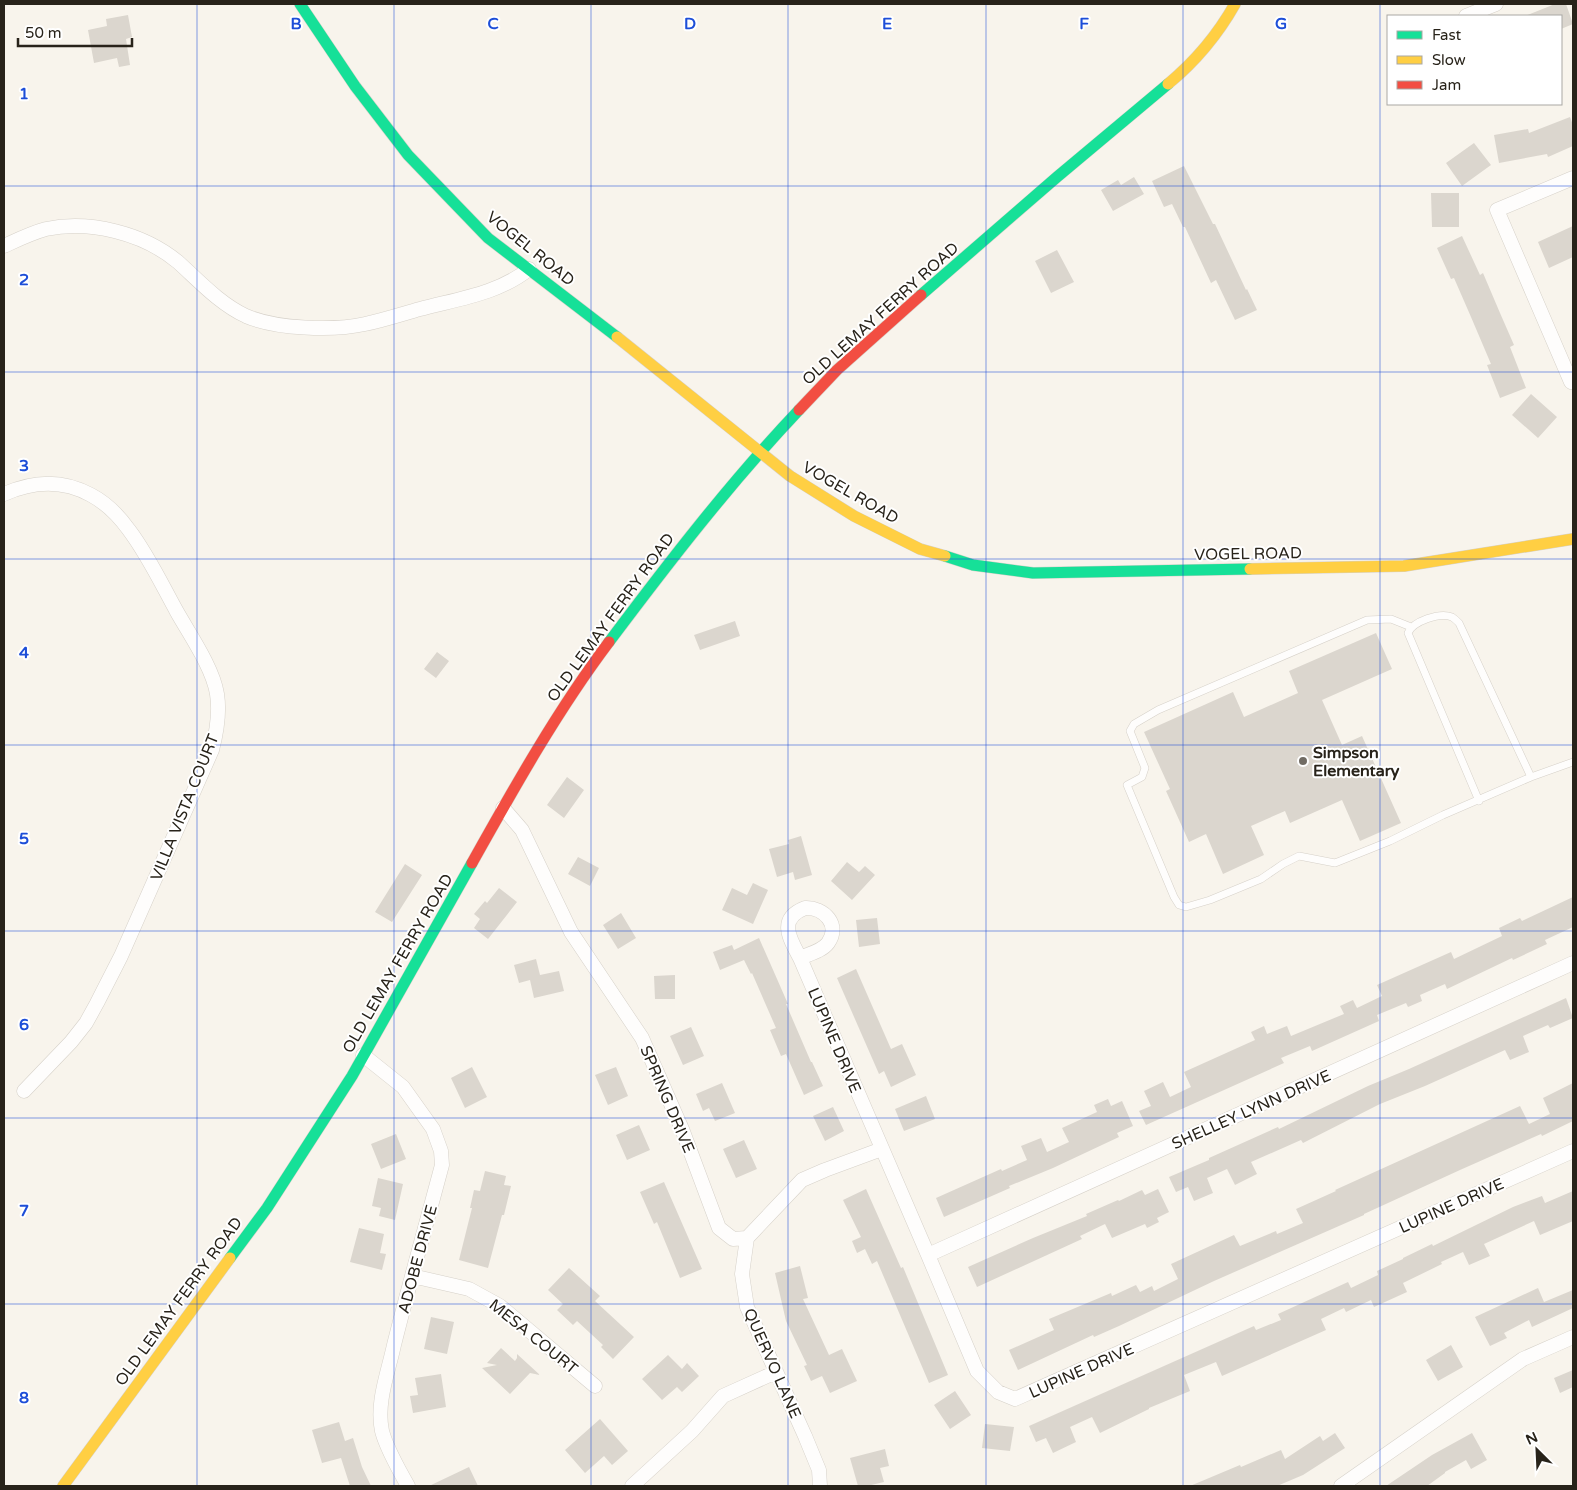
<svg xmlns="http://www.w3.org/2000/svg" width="1577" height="1490" font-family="'Varela Round',sans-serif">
<rect width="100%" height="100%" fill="#f8f4ec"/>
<!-- building -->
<path fill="#dbd6ce" d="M1555 4H1566L1573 24 1561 29V16H1525Z
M128 15 132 37 126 39 130 65 119 67 117 58 94 63 88 30 107 26 106 19Z
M1570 117 1573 125V146L1548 157 1547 154 1499 163 1494 135 1528 129 1529 133Z
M1474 143 1491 165 1462 186 1446 163Z
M1184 166 1213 224H1215L1246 290 1247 289 1257 310 1235 320 1216 280 1211 283 1185 227H1183L1172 204 1164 207 1152 181Z
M1134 177 1144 194 1113 211 1101 190 1118 180 1121 185Z
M1431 193H1459V227H1432Z
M1573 226V257L1549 268 1538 242Z
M1462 236 1480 275 1483 273 1500 313 1514 345 1510 347 1526 388 1500 398 1487 365 1491 364 1471 317 1454 278 1451 279 1437 248Z
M1057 250 1074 282 1051 293 1035 261Z
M1531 394 1557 417 1538 438 1512 415Z
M735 621 740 636 700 650 694 635Z
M1376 633 1392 669 1322 700 1342 745 1362 736 1401 823 1360 841 1342 800 1290 823 1285 811 1251 826 1264 855 1223 874 1206 834 1189 842 1166 791 1170 789 1144 732 1233 692 1244 717 1298 693 1289 671Z
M437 652 449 661 436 678 424 669Z
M567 777 584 790 564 818 547 805Z
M801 836 812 875 795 880 793 872 777 877 769 849 789 844 788 840Z
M578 857 599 868 590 886 568 874Z
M847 862 859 872 865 866 875 875 852 900 831 881Z
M405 864 422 875 392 922 375 912Z
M753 883 768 890 753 924 722 910 732 888 747 895Z
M499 888 517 902 488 939 474 928 480 919 474 914 485 901 487 903Z
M1573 897V927L1545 940 1547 944 1513 960 1512 958 1447 989 1445 984 1420 995 1422 1001 1408 1007 1406 1003 1377 1015 1379 1021 1312 1051 1310 1046 1281 1058 1284 1063 1146 1125 1139 1111 1151 1106 1144 1091 1163 1082 1170 1097 1191 1087 1184 1072 1255 1040 1251 1032 1264 1026 1267 1034 1287 1026 1291 1036 1344 1014 1340 1006 1353 1000 1357 1008 1382 996 1377 985 1451 952 1454 959 1502 936 1499 928 1520 918 1522 921Z
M621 913 636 938 618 949 603 925Z
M877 918 880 944 859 947 856 920Z
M759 938 788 1004H786L811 1062H812L823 1086 804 1095 786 1054 781 1056 770 1030 776 1028 752 973 751 974 744 960 720 970 713 952 732 945 734 950Z
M536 959 540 975 559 971 564 991 534 998 530 980 519 983 514 965Z
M856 969 891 1049 902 1044 916 1075 891 1087 884 1071 879 1074 837 978Z
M675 975V999H655L654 976Z
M1566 998 1573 1018 1550 1028 1548 1025 1523 1036 1529 1052 1510 1060 1505 1050 1425 1086 1380 1104 1303 1143 1301 1140 1251 1162 1257 1174 1235 1185 1227 1169 1207 1178 1213 1193 1194 1201 1188 1187 1176 1192 1169 1177 1209 1160V1158L1278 1127 1279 1129 1368 1086 1409 1069Z
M691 1027 704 1056 683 1065 670 1036Z
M472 1067 487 1097 465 1108 451 1078Z
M616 1067 628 1096 608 1105 595 1075Z
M722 1083 735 1113 715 1121 709 1108 703 1111 696 1094Z
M1573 1083V1121L1542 1136 1541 1134 1460 1170 1364 1214V1215L1214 1281 1119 1326 1094 1337 1093 1335 1018 1370 1009 1350 1054 1330 1049 1319 1111 1293 1112 1296 1136 1285 1140 1292 1152 1286 1154 1291 1178 1279 1171 1264 1234 1235 1240 1246 1276 1231 1277 1234 1303 1223 1296 1209 1336 1191 1335 1190 1520 1106 1529 1124 1550 1114 1543 1098Z
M926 1096 935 1119 904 1131 895 1109Z
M1108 1099 1111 1106 1122 1101 1133 1126 1117 1133 1119 1137 1053 1168 1009 1186 1010 1188 944 1217 936 1198 1001 1169 1002 1171 1027 1160 1021 1146 1041 1138 1047 1152 1069 1142 1062 1128 1097 1112 1094 1105Z
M833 1107 844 1131 825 1141 813 1116Z
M639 1125 650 1150 627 1160 616 1135Z
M396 1134 406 1159 381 1169 371 1144Z
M744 1140 757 1169 736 1178 723 1149Z
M485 1171 506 1176 504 1185 511 1186 504 1215H502L488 1268 459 1260 472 1208H470L474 1190 480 1191Z
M378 1178 403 1184 395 1220 379 1216 381 1208 372 1206Z
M664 1182 702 1269 680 1278 657 1222 654 1224 640 1192Z
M866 1189 901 1268 903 1267 948 1375 929 1383 877 1261 872 1264 865 1249 857 1253 852 1241 861 1237 843 1200Z
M1158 1189 1169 1212 1157 1218 1159 1222 1147 1228 1145 1224 1112 1238 1105 1224 1080 1236 1082 1239 977 1287 968 1267 1033 1238 1087 1216 1086 1214 1118 1200 1119 1201 1142 1190 1145 1195Z
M1573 1191V1221L1540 1235 1534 1221 1484 1244 1490 1256 1469 1265 1463 1252 1441 1262 1442 1264 1403 1283 1407 1292 1374 1307 1371 1300 1346 1312 1344 1308 1321 1319 1326 1330 1222 1376 1216 1362 1184 1375 1190 1391 1149 1408V1409L1100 1433 1092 1417 1070 1427 1076 1442 1053 1453 1046 1438 1036 1442 1029 1426 1254 1326 1256 1330 1281 1320 1278 1314 1348 1282 1351 1288 1378 1275 1377 1271 1403 1259V1258L1432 1244 1433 1246 1513 1207 1542 1196 1545 1203Z
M359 1228 384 1234 380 1253 386 1254 382 1270 350 1262Z
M800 1266 808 1298 803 1299 829 1355 842 1349 857 1381 830 1393 822 1376 811 1381 804 1366 807 1365 786 1321 775 1273Z
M569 1268 600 1296 595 1301 634 1337 613 1359 601 1347 603 1345 577 1321 573 1325 557 1310 563 1304 548 1290Z
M1538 1288 1544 1302 1573 1290V1308L1532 1327 1529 1320 1504 1333 1507 1338 1490 1346 1475 1317Z
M431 1317 454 1322 447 1354 424 1349Z
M1451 1345 1463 1367 1438 1381 1426 1360Z
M501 1348 515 1361 517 1358V1354L540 1375 530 1373 510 1394 482 1368 497 1365 487 1363Z
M668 1355 682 1369 687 1363 699 1376 682 1392 677 1387 662 1400 642 1379Z
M1573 1370V1387L1560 1393 1554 1378Z
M441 1374 446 1407 413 1413 410 1396 418 1395 415 1378Z
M955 1391 971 1415 950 1429 934 1405Z
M600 1419 628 1451 612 1465 604 1456 585 1473 565 1450Z
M339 1422 345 1441 353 1438 362 1467 371 1486H350L341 1458 322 1463 312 1430Z
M985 1424 1014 1427 1010 1451 982 1448Z
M1335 1433 1345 1448 1303 1475 1277 1486H1190L1240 1465 1241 1467 1281 1450 1285 1459 1320 1436 1323 1441Z
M1472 1433 1487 1460 1471 1469 1466 1460 1445 1472V1473L1427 1486H1386L1432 1455Z
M885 1449 889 1466 880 1468 884 1482 867 1486H858L850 1458Z
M469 1467 478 1486H429Z"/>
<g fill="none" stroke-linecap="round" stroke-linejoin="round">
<!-- lane casing -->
<g stroke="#d6d1c9" stroke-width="8">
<path id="lane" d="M1411 627 1391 619 1367 620 1158 710 1134 724 1130 731 1145 768 1142 777 1127 785 1174 897 1179 905 1186 907 1210 900 1261 879 1283 864 1299 856 1335 863 1390 841 1443 815 1531 777 1573 762
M1479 801 1408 633C1413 621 1440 612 1452 617 1455 619 1457 621 1459 623L1531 777"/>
</g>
<!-- street casing -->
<g stroke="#d6d1c9" stroke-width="15">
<path id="street" d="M1466 16 1496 4
M1573 178 1497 210 1571 382 1573 381
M4 246C17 240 31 233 46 229 90 220 143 233 178 262 199 281 220 304 246 316 276 329 333 331 365 324 384 320 402 314 420 309 457 299 498 294 529 269
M4 494C33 481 62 479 91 495 106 503 119 516 129 530 148 555 162 585 177 612 190 635 213 668 217 694 220 713 217 731 212 750L121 956 97 1003 86 1023 71 1042 24 1091
M503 808 522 830 571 932 642 1038 682 1129 719 1228 733 1239 747 1238 802 1180 825 1170 882 1149
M805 908C824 907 841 925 828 943 822 951 809 954 800 958 790 939 777 919 805 908Z
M800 958 928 1255 977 1371 998 1392 1015 1399 1573 1151
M363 1055 403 1087 433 1129 441 1151 442 1165C426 1225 409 1285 394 1345 388 1373 376 1403 382 1431 386 1447 400 1472 408 1486
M747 1238 742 1274 747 1307 805 1436 819 1470 820 1486
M928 1255 1573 963
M412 1276 469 1289 500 1306 595 1386
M632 1486 692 1431 723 1396 776 1372
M1341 1486 1523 1359 1573 1337"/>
</g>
<!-- fast casing -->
<g stroke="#d6d1c9" stroke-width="12">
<path id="fast" d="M300 4 355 86 408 155 488 238 617 337
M921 295 1057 177 1168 84
M945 556 973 565 1033 573 1250 569
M609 642C669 562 730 483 799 410
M230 1258 267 1208 352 1076 472 863"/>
</g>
<!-- slow casing -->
<g stroke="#d6d1c9" stroke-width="12">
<path id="slow" d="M1168 84C1197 60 1217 36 1235 4
M617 337 790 476 854 516 920 549 945 556
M1250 569 1404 566 1573 539
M63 1486 230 1258"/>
</g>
<!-- jam casing -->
<g stroke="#d6d1c9" stroke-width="12">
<path id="jam" d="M799 410 837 370 921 295
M472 863C514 788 557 711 609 642"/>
</g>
<!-- lane -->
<use href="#lane" stroke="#fefdfc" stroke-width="7"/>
<!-- street -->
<use href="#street" stroke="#fefdfc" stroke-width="14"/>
<!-- fast -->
<use href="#fast" stroke="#16e098" stroke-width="11"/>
<!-- slow -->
<use href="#slow" stroke="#ffcf43" stroke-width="11"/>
<!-- jam -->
<use href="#jam" stroke="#f24e42" stroke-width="11"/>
</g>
<!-- grid -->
<path fill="none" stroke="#1d4ed8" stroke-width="1" stroke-opacity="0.55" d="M197 4V1486M394 4V1486M591 4V1486M788 4V1486M986 4V1486M1183 4V1486M1380 4V1486M4 186H1573M4 372H1573M4 559H1573M4 745H1573M4 931H1573M4 1118H1573M4 1304H1573"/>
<!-- markers -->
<circle fill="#716c64" stroke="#fff" stroke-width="2" cx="1303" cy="761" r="5"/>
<g text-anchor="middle" stroke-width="4" stroke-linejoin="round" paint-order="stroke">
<!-- street labels -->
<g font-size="16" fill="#28231a" stroke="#fff">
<text transform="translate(531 248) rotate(39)" y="6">VOGEL ROAD</text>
<text transform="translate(880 313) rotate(-42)" y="6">OLD LEMAY FERRY ROAD</text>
<text transform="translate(851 492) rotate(30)" y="6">VOGEL ROAD</text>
<text transform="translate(1248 553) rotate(-1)" y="6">VOGEL ROAD</text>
<text transform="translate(610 617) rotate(-54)" y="6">OLD LEMAY FERRY ROAD</text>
<text transform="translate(184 807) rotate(-68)" y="6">VILLA VISTA COURT</text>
<text transform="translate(397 963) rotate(-60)" y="6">OLD LEMAY FERRY ROAD</text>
<text transform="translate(835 1040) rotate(67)" y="6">LUPINE DRIVE</text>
<text transform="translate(668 1099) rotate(67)" y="6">SPRING DRIVE</text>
<text transform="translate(1251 1109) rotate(-24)" y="6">SHELLEY LYNN DRIVE</text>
<text transform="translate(1451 1205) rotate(-24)" y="6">LUPINE DRIVE</text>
<text transform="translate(417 1259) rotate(-75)" y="6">ADOBE DRIVE</text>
<text transform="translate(178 1301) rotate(-54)" y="6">OLD LEMAY FERRY ROAD</text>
<text transform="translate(534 1336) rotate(39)" y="6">MESA COURT</text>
<text transform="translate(773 1363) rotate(66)" y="6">QUERVO LANE</text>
<text transform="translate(1081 1370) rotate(-24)" y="6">LUPINE DRIVE</text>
</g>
<!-- poi labels -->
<g font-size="16" font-weight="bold" fill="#28231a" stroke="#fff" text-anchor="start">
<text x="1313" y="758">Simpson<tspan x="1313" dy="18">Elementary</tspan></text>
</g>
</g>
<g font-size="16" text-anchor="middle" font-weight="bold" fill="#1d4ed8" stroke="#fff" stroke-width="4" stroke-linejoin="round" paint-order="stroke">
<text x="296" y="29">B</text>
<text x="493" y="29">C</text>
<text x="690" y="29">D</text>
<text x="887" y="29">E</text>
<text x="1084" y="29">F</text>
<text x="1281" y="29">G</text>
<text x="24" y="99">1</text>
<text x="24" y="285">2</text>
<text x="24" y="471">3</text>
<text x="24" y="658">4</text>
<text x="24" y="844">5</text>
<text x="24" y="1030">6</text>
<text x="24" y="1216">7</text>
<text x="24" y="1403">8</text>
</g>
<!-- border -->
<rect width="1577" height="1490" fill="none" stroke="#28231a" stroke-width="10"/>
<!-- legend -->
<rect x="1387" y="15" width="175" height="90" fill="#ffffff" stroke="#a9a7a3"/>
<rect x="1397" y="31" width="25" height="8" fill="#16e098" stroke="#a9a7a3"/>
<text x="1432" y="40" font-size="15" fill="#28231a">Fast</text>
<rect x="1397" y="56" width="25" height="8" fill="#ffcf43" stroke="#a9a7a3"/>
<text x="1432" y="65" font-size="15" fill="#28231a">Slow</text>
<rect x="1397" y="81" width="25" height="8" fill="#f24e42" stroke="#a9a7a3"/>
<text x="1432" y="90" font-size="15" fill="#28231a">Jam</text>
<!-- north arrow -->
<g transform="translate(1537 1450) rotate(336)" stroke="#ffffff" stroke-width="4" paint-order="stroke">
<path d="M0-4L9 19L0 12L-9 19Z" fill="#28231a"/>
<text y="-8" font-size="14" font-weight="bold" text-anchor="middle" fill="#28231a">N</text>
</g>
<!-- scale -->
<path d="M18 38v8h114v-8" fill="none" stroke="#28231a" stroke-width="2.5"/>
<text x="25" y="38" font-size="15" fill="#28231a" stroke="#ffffff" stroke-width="4" paint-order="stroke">50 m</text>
</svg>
